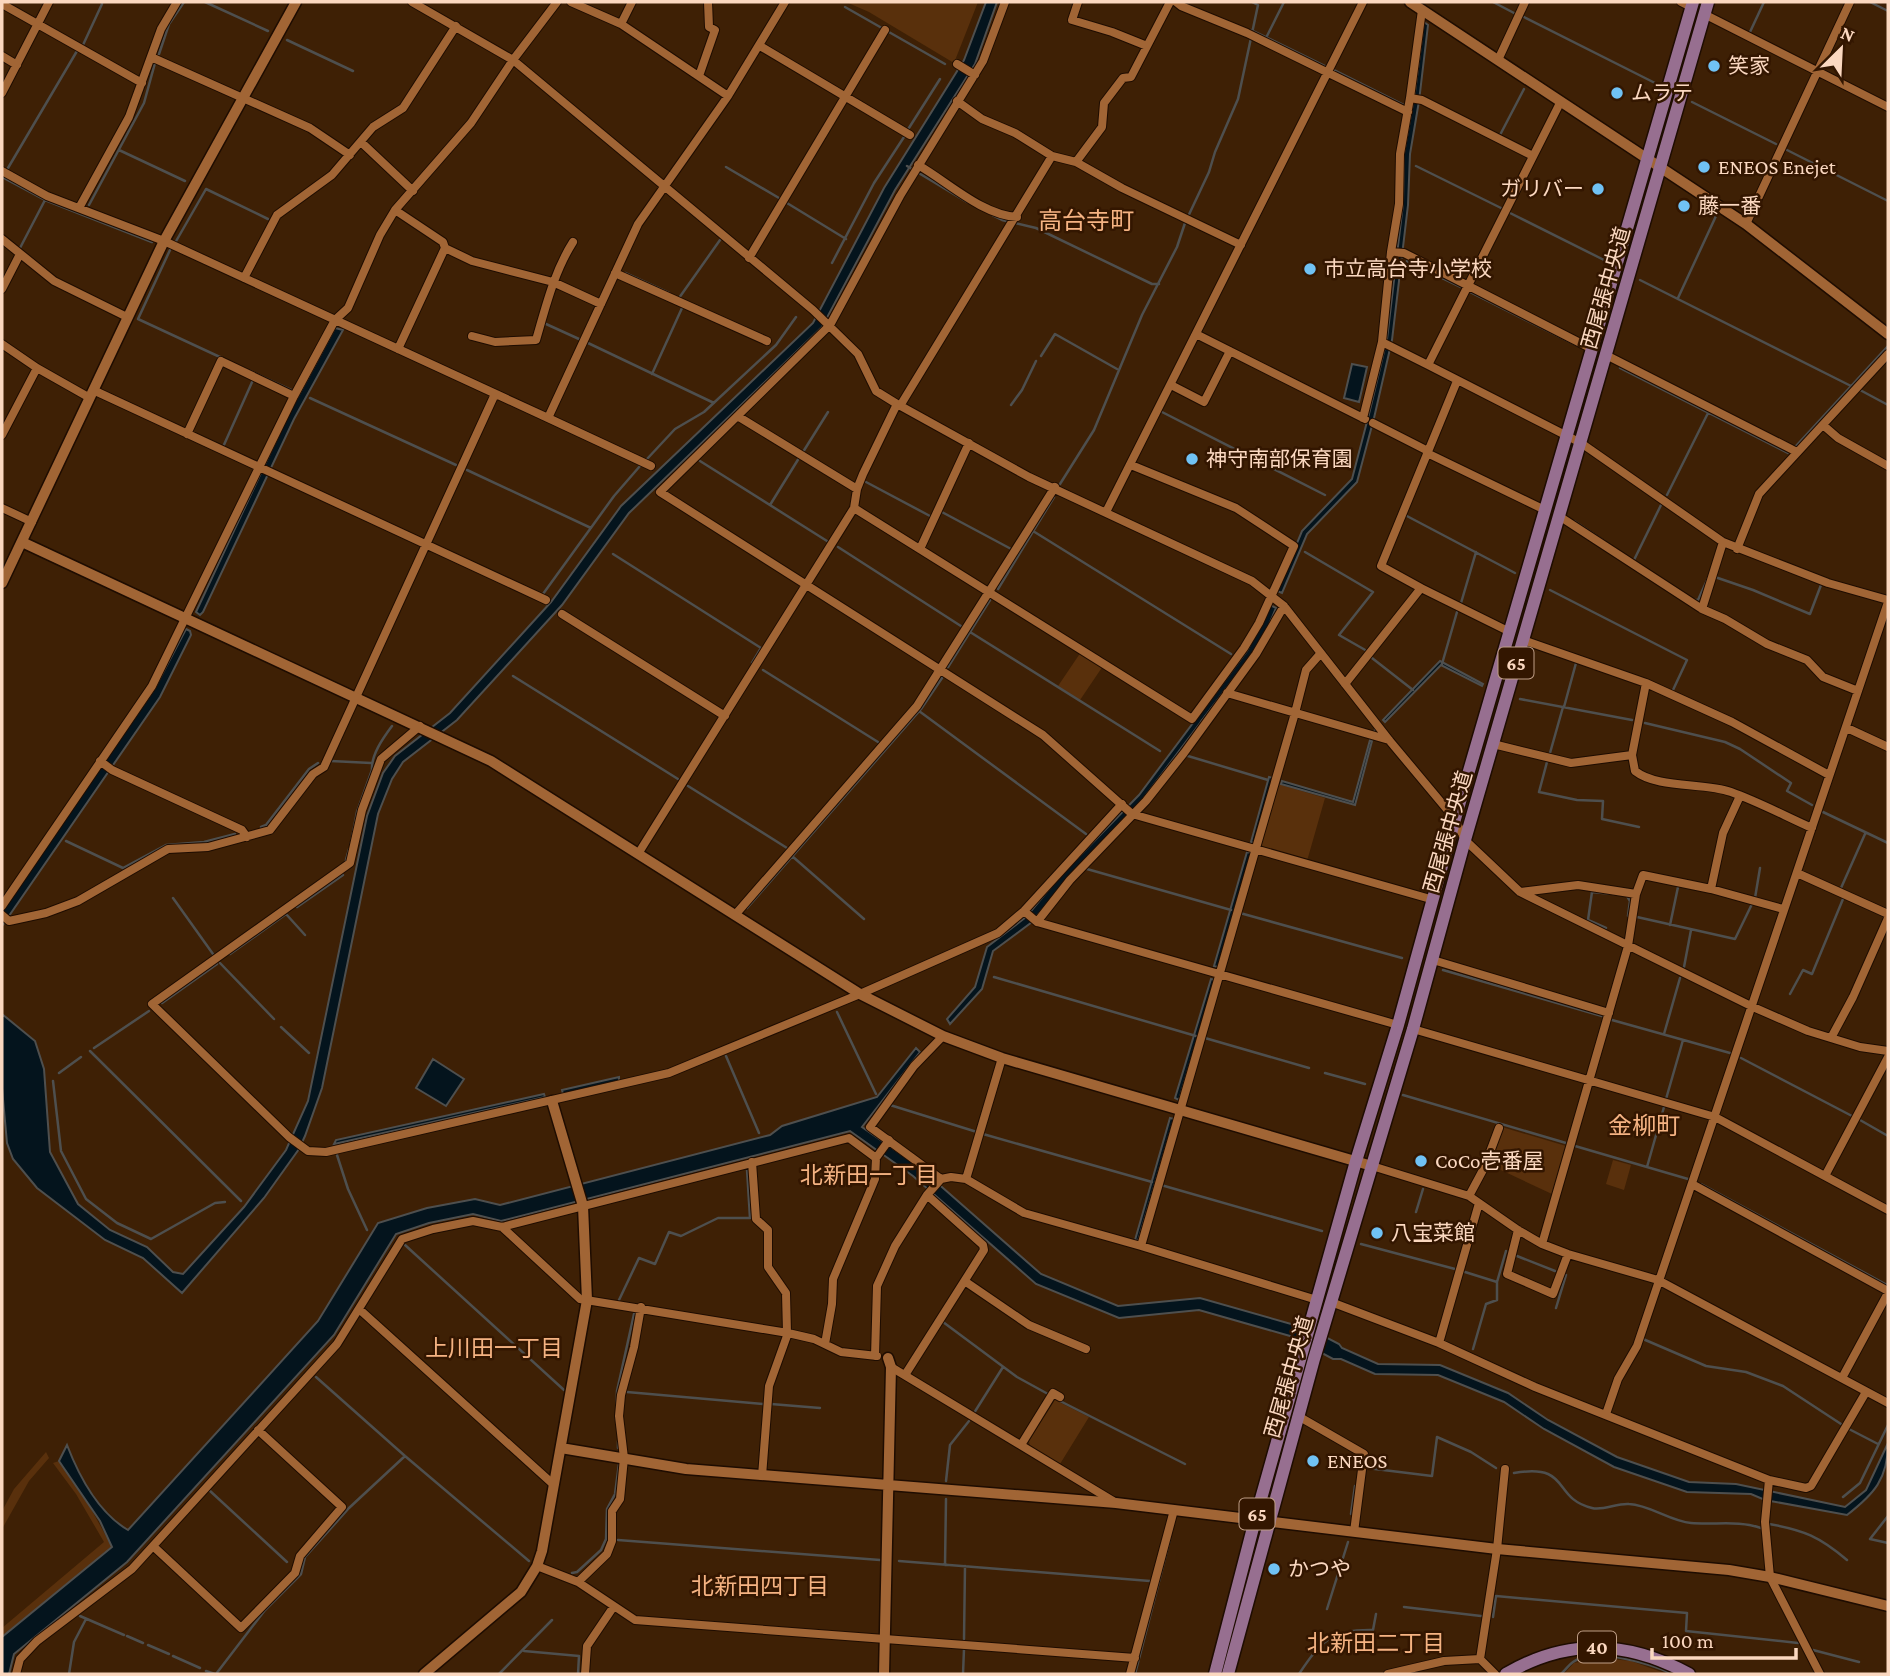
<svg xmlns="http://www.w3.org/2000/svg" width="1890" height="1676" font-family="'Crimson Pro','Noto Sans JP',serif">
<rect width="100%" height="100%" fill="#3e2005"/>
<!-- green -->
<path fill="#59300c" d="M846 2H978L954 63 869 12Z
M1081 652 1103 666 1080 700 1058 686Z
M1278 784 1325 798 1307 861 1265 849 1261 844Z
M1502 1127 1566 1146 1552 1194 1488 1164Z
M1613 1160 1631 1165 1624 1190 1606 1184Z
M1055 1400 1089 1417 1060 1464 1030 1447 1029 1441Z
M46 1452 49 1458 29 1481 2 1529V1511L14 1489Z
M59 1461 80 1489 112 1547 2 1637V1628L104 1542 76 1494 53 1463Z
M1601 1658 1631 1661 1667 1674H1564L1574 1663Z"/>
<!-- water -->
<path fill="#04141d" stroke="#4e4f4e" stroke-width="2" d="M986 2H997L975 64 895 190 822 327 629 513 562 605 457 720 403 762 392 779 378 814 322 1088 305 1136 299 1149 264 1198 182 1293 143 1258 105 1240 37 1188 13 1159 7 1143 2 1088V1014L35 1041 44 1069 50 1152 78 1204 110 1230 147 1247 173 1272 183 1274 244 1207 286 1150 308 1101 367 816 383 773 395 756 450 713 551 602 621 506 813 323 884 188 964 60Z
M1424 22 1428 25 1419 101 1410 154 1408 205 1392 340 1374 418 1357 482 1307 534 1282 593 1277 591 1302 531 1352 479 1369 414 1387 339 1403 204 1404 153 1415 92Z
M335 328 343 330 294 419 203 612 200 615 196 612 288 415Z
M1352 364 1367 367 1359 402 1344 398Z
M1270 605 1276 608 1269 625 1252 654 1143 799 1069 877 1032 922 993 951 982 989 950 1024 947 1019 975 987 987 947 1026 917 1060 876 1139 795 1247 651Z
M186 629 190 631 191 635 160 697 2 926V910L155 688Z
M1440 661 1483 684 1482 686 1441 665 1385 722 1383 720Z
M1370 740 1372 741 1355 805 1281 784 1282 781 1353 802Z
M1269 777 1273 778 1255 843 1251 842Z
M1247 852 1251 853 1218 967 1214 966Z
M1211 979 1215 980 1179 1100 1175 1098Z
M916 1048 920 1052 862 1127 918 1166 1041 1274 1118 1306 1200 1298 1291 1324 1299 1323 1339 1344 1342 1348 1378 1364 1440 1365 1508 1393 1548 1420 1617 1457 1689 1482 1736 1484 1845 1507 1866 1490 1888 1443C1888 1479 1874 1494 1847 1515L1765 1500 1751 1494 1687 1492 1614 1467 1544 1429 1504 1402 1438 1375 1375 1374 1341 1359H1333L1290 1336 1199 1310 1119 1318 1036 1284 913 1176 850 1131 501 1221 473 1214 429 1223 396 1234 334 1335 127 1562 14 1654 9 1674H2V1637L112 1547 100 1521 59 1461 67 1445C79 1476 99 1513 128 1530L318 1321 378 1223 427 1208 475 1199 500 1205 770 1135 782 1126 877 1097Z
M433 1059 464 1079 446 1106 416 1088Z
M619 1077V1081L563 1094 562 1090Z
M544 1094 545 1097 334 1144 336 1140Z
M1170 1118 1174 1119 1138 1241 1135 1240Z"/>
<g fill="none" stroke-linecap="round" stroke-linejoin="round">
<!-- stream -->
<path stroke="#4e4f4e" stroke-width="2.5" d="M205 2 268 31
M1493 2 1514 13
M1870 2 1888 11
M845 7 945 64
M1524 17 1657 84
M1251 30 1325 66
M1750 32 1764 2
M1267 36 1284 2
M287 40 353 71
M83 45 102 4
M159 54 169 24 184 2
M1334 70 1406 106
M1692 102 1776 144
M907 131 940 79
M1500 135 1524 89
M1785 149 1888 201
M119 150 185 181
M907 166 967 202
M1416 166 1501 208
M726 167 779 198
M8 168 77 51
M2 177 45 200 152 242
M787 203 846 239
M89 205 144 103 155 63
M1510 213 1606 261
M992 215 1002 220 1036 228 1152 284H1159
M175 243 206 189 268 219
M20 248 45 200
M170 250 138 319 222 358
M1407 261 1461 287
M832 263 874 183 904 137
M625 273 669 293
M1640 280 1851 386
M1470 292 1578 346
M679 298 720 240
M1678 298 1716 216
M546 324 579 339
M588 343 714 403
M1041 356 1055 334 1117 369
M1620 368 1788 453
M250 371 291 390
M652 374 682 308
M1860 390 1888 405
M310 398 456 465
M1011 405 1022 390 1036 361
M1162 412 1325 495
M1796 446 1888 346
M223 447 253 380
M803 452 828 412
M647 459 675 429 704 412 776 345 796 317
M700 461 827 541
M467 470 591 528
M866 482 930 516
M1060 484 1094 430 1142 315 1177 247 1185 223 1209 172 1215 152 1238 99 1258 5 1252 2
M1667 495 1708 413
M770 505 799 458
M940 511 1013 550
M1405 515 1515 573
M1574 521 1604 541
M1033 531 1231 654
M838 547 964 628
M1305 552 1373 592 1339 635 1367 651
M613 554 761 648 752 663
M1634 560 1661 505
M1715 577 1753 590 1810 614 1821 585
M998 589 1054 497
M1550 590 1687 660 1673 690
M543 594 614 496 640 466
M1695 600H1698L1709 576
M1461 603 1476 552
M970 632 1160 751
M1372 658 1413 690
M1442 664 1457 612
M948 667 990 600
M763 670 878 742
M513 676 678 779
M1520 699 1632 720
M1564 707 1576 663
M919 711 1086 834
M1201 722 1214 705
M1645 723 1725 742 1740 749 1791 783 1787 791 1812 805
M1374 732 1375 730
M1550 753 1563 707
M1188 756 1268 780
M331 761 371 763
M1547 762 1539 792 1577 800 1603 801 1602 819 1639 827
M688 786 787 848
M1823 812 1888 843
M261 827 266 825 309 769 318 763
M66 841 123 868 166 845 204 842 235 834
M351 843 357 812 372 770C371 755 383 738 392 726
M792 856 864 919
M346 860 349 849
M1087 869 1231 910
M1841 888 1865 834
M1627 896 1630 901 1628 916
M173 898 213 954
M1755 898 1760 868
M297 907 343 875
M747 908 921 709 942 678
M1240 913 1402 958
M1637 917 1735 939 1752 904
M1670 925 1678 887
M1606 928 1588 920 1592 892 1614 894
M230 954 286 914 305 935
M220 963 274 1019
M1684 967 1691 930
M1443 970 1602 1016
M994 977 1196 1036
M1790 994 1803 970 1812 974 1843 899
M162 1003 217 964
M837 1012 876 1094
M1612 1020 1730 1053
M281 1027 309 1053
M1664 1034 1680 978
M1205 1038 1309 1068
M94 1048 149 1011
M90 1051 241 1201
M726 1056 759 1133
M1741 1058 1852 1116
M59 1073 81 1057
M1325 1073 1365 1084
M53 1081 61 1151 86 1199 117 1223 151 1239 215 1203 225 1202
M1403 1095 1566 1143
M1666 1099 1683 1040
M890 1105 977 1132
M1860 1120 1888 1136
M983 1134 1152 1182
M1575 1146 1688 1179
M337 1155 348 1189 367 1230
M1647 1167 1664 1107
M1701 1184 1887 1285
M1161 1185 1322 1231
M1416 1212 1423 1189
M1361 1244 1455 1269
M405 1245 564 1390
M1517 1256 1555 1271
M1465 1272 1497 1282
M619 1300 639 1258 655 1264 669 1232 681 1236 718 1218H750L747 1169
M1556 1308 1566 1275
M943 1322 1017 1377 1048 1394
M1643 1339 1706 1366 1746 1372 1783 1386 1841 1424
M1473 1349 1486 1304 1497 1300V1282L1506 1251
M316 1377 405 1456 529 1561
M627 1392 763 1404
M1060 1401 1185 1464
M771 1404 820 1408
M974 1413 1003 1367
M616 1420 617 1391 634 1314
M1847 1428 1878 1444
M618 1441V1448
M1367 1468 1432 1476 1437 1437 1471 1452 1496 1468
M1514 1473C1572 1463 1551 1498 1592 1508 1603 1511 1617 1503 1629 1504 1650 1505 1670 1521 1691 1523 1715 1525 1739 1520 1761 1528
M946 1481 950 1445 969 1421
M209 1490 287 1562
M1843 1497 1860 1483 1888 1425
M1351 1514 1355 1486
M1888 1516 1870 1539 1888 1543
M1769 1524C1804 1530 1820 1537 1847 1560
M618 1540 880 1560
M899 1561 1150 1581
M945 1565 946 1499
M572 1573 577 1572 601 1550 606 1539 607 1509 615 1494 619 1464
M1404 1607 1481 1616
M1327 1609 1348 1542
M80 1616 124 1635
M1493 1617 1496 1596 1687 1613 1686 1631 1798 1643
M127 1636 143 1643
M964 1639 965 1566
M148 1645 169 1654
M1813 1650 1859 1662
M524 1651 579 1656 578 1674
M173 1656 200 1668
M206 1671 215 1674
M69 1674 74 1642 86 1619
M216 1674 265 1610 301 1574 305 1557 349 1508 405 1456
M499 1674 552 1620
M963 1674 964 1649
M1135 1674 1170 1539
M1299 1674C1321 1641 1332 1629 1373 1630L1376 1614
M1561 1674C1565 1670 1569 1665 1573 1662 1595 1646 1651 1664 1673 1674"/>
<!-- street casing -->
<g stroke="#1e0c01" stroke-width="10">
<path id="street" d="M412 2 513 60 813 310 858 354 876 391 897 404 1029 477 1252 581 1284 606 1389 740 1455 819 1465 840 1520 892 1753 1007 1808 1031 1860 1047 1888 1051
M557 2 513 60 471 123 395 210 443 242 445 248 472 261 553 282 601 304
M571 2 621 24 728 96
M1005 2 983 61 900 196 830 325 660 492 1043 735 1132 814 1434 900
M1078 2 1072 20 1112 32 1147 46
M1176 2 1181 6 1247 33 1408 112
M1681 2 1691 7
M2 4 142 83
M1704 14 1888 107
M621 24 632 2
M760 46 910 135
M2 56 17 65
M151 57 310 128 350 155
M1498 60 1525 2
M957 64 975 75
M699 76 715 30 709 27 708 2
M2 93 49 2
M1410 98 1422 100 1533 156
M957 101 982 119 1015 133 1052 156 1076 162 1122 188 1241 245
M1561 101 1428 365 1581 443 1723 542 1828 583 1888 600
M361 142 413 191
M1076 162 1102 127 1104 103 1123 78 1131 77 1170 2
M918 165C948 182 982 215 1017 217
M2 171 47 196 164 241 548 418 638 224 728 96 785 2
M79 208 129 117 161 29 177 2
M1746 224 1850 2
M2 239 54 281 127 317
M1391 252 1404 253 1592 349
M749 258 885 30
M615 273 767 341
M244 278 277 215 332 175 373 127 403 108 456 26
M2 289 20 254
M1196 334 1365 419
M472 336 495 342 536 340C546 306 554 272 573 242
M1382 342 1428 365
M2 344 37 368 90 398
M398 349 445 248
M1606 355 1797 452
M1171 385 1204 402 1230 351
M93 390 546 600
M900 406 1052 156
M739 417 857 489
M548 418 651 466
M1363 418 1382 342 1391 252 1399 204 1400 154 1410 98 1422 10
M1373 423 1428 451
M1823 425 1838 438 1888 466
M187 434 221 361 294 396
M2 435 37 368
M1427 453 1545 510
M2 508 32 522
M854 508 1192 719 1244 648 1259 623 1294 546 1236 508 1131 465
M1106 512 1363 2
M1559 516 1702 609 1725 619 1767 644 1807 660 1823 677 1858 691
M920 549 969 443
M1737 549 1759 494 1888 354
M1421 588 1381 566 1457 381
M1702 609 1723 542
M562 614 725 716
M1523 640 1646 683 1732 722 1829 775
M1646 683 1632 755 1635 771C1658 789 1704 782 1731 792 1759 802 1785 816 1812 828
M1345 684 1421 588 1510 632
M1227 693 1389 740
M420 726 381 759 362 810 350 863 152 1004 289 1137 308 1151 326 1152 669 1073 860 994 998 933 1024 911 1122 804
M1847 728 1888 747
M1493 744 1571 763 1632 755
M100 761 112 770 242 830 247 837
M638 854 854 508 857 489 863 474 897 404
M1797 873 1888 914
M1711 889 1723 833 1740 796
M1521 892 1578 885 1636 894
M2 906 152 686 294 396 335 320 348 308 380 235 395 210
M1024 911 1037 922 1398 1025
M2 915 9 921 46 913 78 901 168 849 208 847 270 830 313 774 324 767 495 394
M735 915 917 706 1055 487
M1037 922 1070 880 1146 801 1184 753 1256 654 1284 606
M1433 960 1609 1013
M1413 1029 1715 1117 1888 1210
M1831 1038 1853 997 1888 918
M752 1162 756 1219 768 1230V1267L786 1293 787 1333
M1372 1166 1469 1196 1518 1230 1542 1244 1568 1254 1658 1280 1888 1403
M1825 1176 1888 1057
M941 1179 870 1127 914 1066 943 1036
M966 1179 1002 1058
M1692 1184 1888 1291
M1469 1196 1484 1168 1499 1128
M502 1227 580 1299 788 1333 814 1339 841 1352 877 1356
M1518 1230 1507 1274 1553 1294 1568 1254
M1542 1244 1628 946 1636 894 1643 875 1711 889 1783 909
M1141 1246 1295 713 1306 670 1321 653
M966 1282 1029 1325 1086 1349
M1331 1302 1439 1343 1535 1387 1769 1480 1806 1488 1811 1486 1814 1481 1866 1392
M359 1309 554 1485
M1439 1343 1479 1203
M825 1344 832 1304 833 1279 875 1179 876 1158 889 1140
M875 1356 877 1286 895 1246 927 1195 941 1179 951 1177 966 1179 1024 1213 1141 1246 1317 1300
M891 1367 1113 1501
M905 1375 984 1250 983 1245 927 1195
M1842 1378 1888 1293
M1606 1414 1618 1379 1637 1346 1888 602
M1298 1416 1364 1454 1354 1532
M1021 1445 1053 1393 1060 1397
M762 1476 769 1386 788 1333
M1769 1480 1765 1522 1770 1577 1820 1674
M153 1546 241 1628 295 1573 300 1556 342 1507 258 1430
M537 1566 578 1582 635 1620 1135 1658
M578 1582 607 1554 612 1541V1511L620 1499 624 1458 619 1416 621 1395 634 1347 641 1307
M16 1674 20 1659 37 1641 132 1569 337 1344 402 1239 433 1229 473 1221 502 1227 849 1138 876 1158
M585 1674 587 1646 614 1606
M1130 1674 1174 1510
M1388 1674 1444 1661 1480 1659
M1495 1674 1480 1659 1497 1549 1505 1469"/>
</g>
<!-- secondary casing -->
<g stroke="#1e0c01" stroke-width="13">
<path id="secondary" d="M1410 2 1746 224 1888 334
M22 542 491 761 860 994 943 1036 1002 1058 1372 1166
M2 583 164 241 296 2
M561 1448 686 1469 1116 1503 1497 1549 1729 1570 1770 1577 1888 1606
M424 1674 521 1592 537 1566 542 1551 587 1300 583 1206 552 1101
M884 1674 891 1367 888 1358"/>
</g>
<!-- primary casing -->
<g stroke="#1e0c01" stroke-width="15">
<path id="primary" d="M1215 1674 1255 1520 1356 1161 1398 1025 1455 819 1693 2
M1228 1674 1314 1359 1413 1029 1465 840 1708 2
M1506 1674C1567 1638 1627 1640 1689 1674"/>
</g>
<!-- street -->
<use href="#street" stroke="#a16535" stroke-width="8"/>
<!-- secondary -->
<use href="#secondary" stroke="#a16535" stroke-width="10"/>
<!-- primary -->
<use href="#primary" stroke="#976f90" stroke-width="12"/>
</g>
<!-- markers -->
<g fill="#70c2f4" stroke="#331600" stroke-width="2.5">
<circle cx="1714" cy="66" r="7"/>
<circle cx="1617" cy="93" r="7"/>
<circle cx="1704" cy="167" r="7"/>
<circle cx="1598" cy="189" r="7"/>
<circle cx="1684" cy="206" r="7"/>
<circle cx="1310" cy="269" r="7"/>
<circle cx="1192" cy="459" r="7"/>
<circle cx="1421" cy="1161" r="7"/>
<circle cx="1377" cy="1233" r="7"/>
<circle cx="1313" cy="1461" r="7"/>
<circle cx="1274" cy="1569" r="7"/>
</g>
<g text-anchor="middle" stroke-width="5" stroke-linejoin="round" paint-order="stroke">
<!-- shield labels -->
<g fill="#331600" stroke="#bf9e86" stroke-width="2">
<rect x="1498.5" y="647.5" width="35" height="31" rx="5"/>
<rect x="1239.5" y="1498.5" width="35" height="31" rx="5"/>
<rect x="1578" y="1631.5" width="38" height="31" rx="5"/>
</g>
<g font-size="19" font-weight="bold" fill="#fbd8c0">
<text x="1516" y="670">65</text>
<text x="1257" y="1521">65</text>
<text x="1597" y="1654">40</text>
</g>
<!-- poi labels -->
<g font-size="21" fill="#fbd8c0" stroke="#331600" text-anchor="start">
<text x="1728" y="73">笑家</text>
<text x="1631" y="100">ムラテ</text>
<text x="1718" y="174">ENEOS Enejet</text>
<text x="1584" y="196" text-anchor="end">ガリバー</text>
<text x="1698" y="213">藤一番</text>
<text x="1324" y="276">市立高台寺小学校</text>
<text x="1206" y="466">神守南部保育園</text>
<text x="1435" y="1168">CoCo壱番屋</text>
<text x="1391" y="1240">八宝菜館</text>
<text x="1327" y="1468">ENEOS</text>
<text x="1288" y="1576">かつや</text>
</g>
<!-- street labels -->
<g font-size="21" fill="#fbd8c0" stroke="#331600">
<text transform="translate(1606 288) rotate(-74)" y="7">西尾張中央道</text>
<text transform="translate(1448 832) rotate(-74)" y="7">西尾張中央道</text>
<text transform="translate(1289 1377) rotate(-74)" y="7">西尾張中央道</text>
</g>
<!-- neighbourhood labels -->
<g font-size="23" fill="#f5b382" stroke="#331600">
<text x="869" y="1183">北新田一丁目</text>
<text x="494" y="1356">上川田一丁目</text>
<text x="760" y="1594">北新田四丁目</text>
<text x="1376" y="1651">北新田二丁目</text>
</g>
<!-- quarter labels -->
<g font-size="24" fill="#f5b382" stroke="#331600">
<text x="1086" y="229">高台寺町</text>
<text x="1644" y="1134">金柳町</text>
</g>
</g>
<!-- border -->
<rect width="1890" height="1676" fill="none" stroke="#fbd8c0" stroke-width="7"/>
<!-- north arrow -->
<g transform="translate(1841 49) rotate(24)" stroke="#331600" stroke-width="5" paint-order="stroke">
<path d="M0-5L12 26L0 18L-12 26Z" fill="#fbd8c0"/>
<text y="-10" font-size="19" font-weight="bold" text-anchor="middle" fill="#fbd8c0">N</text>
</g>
<!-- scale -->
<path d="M1652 1648v10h144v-10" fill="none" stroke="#fbd8c0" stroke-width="3.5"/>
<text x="1662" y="1648" font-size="21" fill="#fbd8c0" stroke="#331600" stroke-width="5" paint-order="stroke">100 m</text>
</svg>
